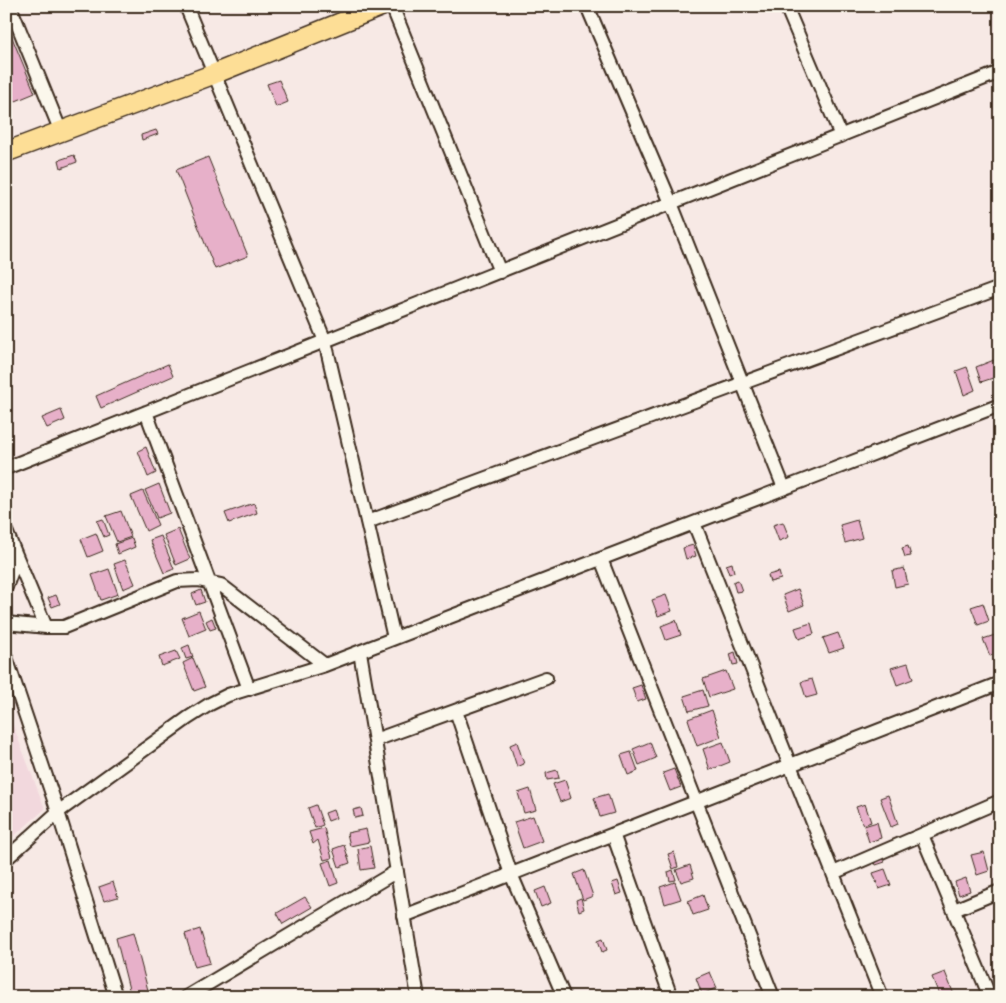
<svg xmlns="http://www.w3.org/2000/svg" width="1006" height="1003" font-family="'Gochi Hand',sans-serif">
<rect width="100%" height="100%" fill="#f7e9e5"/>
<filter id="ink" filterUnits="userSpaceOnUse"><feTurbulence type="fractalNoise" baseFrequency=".02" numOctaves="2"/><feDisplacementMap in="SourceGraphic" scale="10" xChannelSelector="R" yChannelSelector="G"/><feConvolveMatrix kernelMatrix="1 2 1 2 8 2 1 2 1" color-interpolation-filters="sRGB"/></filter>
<g filter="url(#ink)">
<!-- built -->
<path fill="#f2d8dd" d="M6 707 45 809 6 843Z"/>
<!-- building -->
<path fill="#e7b0c9" stroke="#3b2a1e" d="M6 23 35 93 11 103 6 91Z
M279 80 288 102 276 107 267 84Z
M156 130 158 134 142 140 141 135Z
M74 155 77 162 61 168 59 160Z
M208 157 248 256 215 269 176 170Z
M994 360 999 376 981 382 976 367Z
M168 364 173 376 101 408 96 396Z
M967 367 975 390 964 395 956 371Z
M61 410 65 420 47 428 42 418Z
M146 447 156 473 148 477 138 451Z
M159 484 170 513 157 518 145 490Z
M143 491 158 525 146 531 131 496Z
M254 503 257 513 229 523 225 513Z
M121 511 131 537 117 542 106 516Z
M103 519 109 535 104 537 97 521Z
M857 520 862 538 845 543 840 525Z
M783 522 789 537 779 541 773 525Z
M178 529 190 559 176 565 164 535Z
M96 533 103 551 88 557 81 539Z
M161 536 174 569 164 573 150 540Z
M132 538 135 547 118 554 115 544Z
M693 545 696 556 686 559 683 548Z
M908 546 911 556 905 557 902 548Z
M125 560 135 584 123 589 114 564Z
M732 563 734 572 729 574 726 565Z
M904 568 908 584 895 587 892 571Z
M109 569 118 594 101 600 92 575Z
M779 572 781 579 770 582 768 575Z
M738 580 742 591 736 592 733 582Z
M798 589 804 605 789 611 783 595Z
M201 590 205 602 196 605 192 594Z
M56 595 60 604 52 607 48 598Z
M666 595 672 611 658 616 652 600Z
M983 603 989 621 978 625 971 607Z
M199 611 206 629 189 636 182 618Z
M212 618 216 628 210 630 206 621Z
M676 620 681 635 666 640 661 626Z
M811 623 814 634 799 639 795 628Z
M838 633 844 648 829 653 823 638Z
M995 635 1000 647V652L990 656 983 639Z
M189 645 193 657 186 659 182 648Z
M176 651 180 659 162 666 159 657Z
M735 652 738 664 733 665 730 654Z
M193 658 205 687 194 691 183 663Z
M908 663 913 679 897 685 891 668Z
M726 671 733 689 709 697 703 679Z
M812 679 817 695 806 698 801 682Z
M641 685 646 699 637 702 632 688Z
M703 690 708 706 689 711 684 696Z
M712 710 721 737 697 746 688 719Z
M517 742 524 764 517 767 510 745Z
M650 742 656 758 639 765 633 749Z
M723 742 730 762 710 770 703 749Z
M631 752 638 771 628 775 621 755Z
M674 769 681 787 670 791 663 773Z
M557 770 559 778 547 780 546 773Z
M565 780 571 798 560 802 553 784Z
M530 789 536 810 524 813 518 793Z
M608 794 614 813 600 817 594 798Z
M888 795 898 824 891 827 880 798Z
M865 804 871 822 863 825 856 807Z
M316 805 323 825 315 828 308 808Z
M361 808 363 816 355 818 353 810Z
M333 810 336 818 328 821 325 813Z
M533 816 542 841 523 848 514 822Z
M877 822 881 838 869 842 864 826Z
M324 828 332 858 324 860 318 840 313 844 309 832Z
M366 829 369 842 350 846 347 833Z
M344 845 350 863 339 867 333 849Z
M370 846 374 868 361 870 358 849Z
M674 852 678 867 673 869 668 854Z
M984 852 989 871 977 875 971 855Z
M882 856 885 862 876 865 874 859Z
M331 860 338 883 330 886 322 863Z
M690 865 694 878 681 882 676 870Z
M885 869 891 885 879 889 873 873Z
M584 870 593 896 583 900 574 874Z
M673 870 676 880 670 881 668 872Z
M966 878 970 891 959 895 955 882Z
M618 881 622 893 616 895 612 883Z
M113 882 118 897 104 901 99 887Z
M675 882 681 899 665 904 660 887Z
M545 887 551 903 541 907 535 891Z
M703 895 708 910 693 915 688 901Z
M305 897 312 907 283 924 277 913Z
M581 898 584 909 579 911 576 900Z
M200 929 210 963 195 967 185 934Z
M133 933 149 994 140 997H131L116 938Z
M603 938 607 950 602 952 598 940Z
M710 972 717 988 702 994 696 978Z
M945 972 955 997H940L932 977Z"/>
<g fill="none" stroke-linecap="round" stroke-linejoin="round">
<!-- street casing -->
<g stroke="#3b2a1e" stroke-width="16">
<path id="street" d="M10 6 61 132
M186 6 325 341 394 638
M392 6 500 272
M587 6 671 203 784 488
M786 6 841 136
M146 412 249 689
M6 468 1000 72
M367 522 1000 288
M694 523 882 997
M6 531 46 627
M601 559 773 997
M6 587 12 571 11 554
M6 623 46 627H64L177 581 198 580 221 585 325 665
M360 652 418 997
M6 657 58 812 116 997
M456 711 511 874 564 997
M375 740 546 678
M613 834 671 997
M922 835 990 997
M6 859 58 812 188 718 210 704 228 695 325 665 1000 405
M833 873 1000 801
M954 910 1000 891
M404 916 1000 683
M186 997 397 871"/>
</g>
<!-- primary casing -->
<g stroke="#3b2a1e" stroke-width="22">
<path id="primary" d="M6 152 214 74 382 6"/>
</g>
<!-- street -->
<use href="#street" stroke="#fbf7ec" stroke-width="12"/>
<!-- primary -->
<use href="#primary" stroke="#fdde96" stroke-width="19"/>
</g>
</g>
<!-- margin -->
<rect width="1006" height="1003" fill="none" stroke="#fbf7ec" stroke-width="25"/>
<rect x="12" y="12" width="981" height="978" fill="none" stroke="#3b2a1e" stroke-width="2" filter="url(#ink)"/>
</svg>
